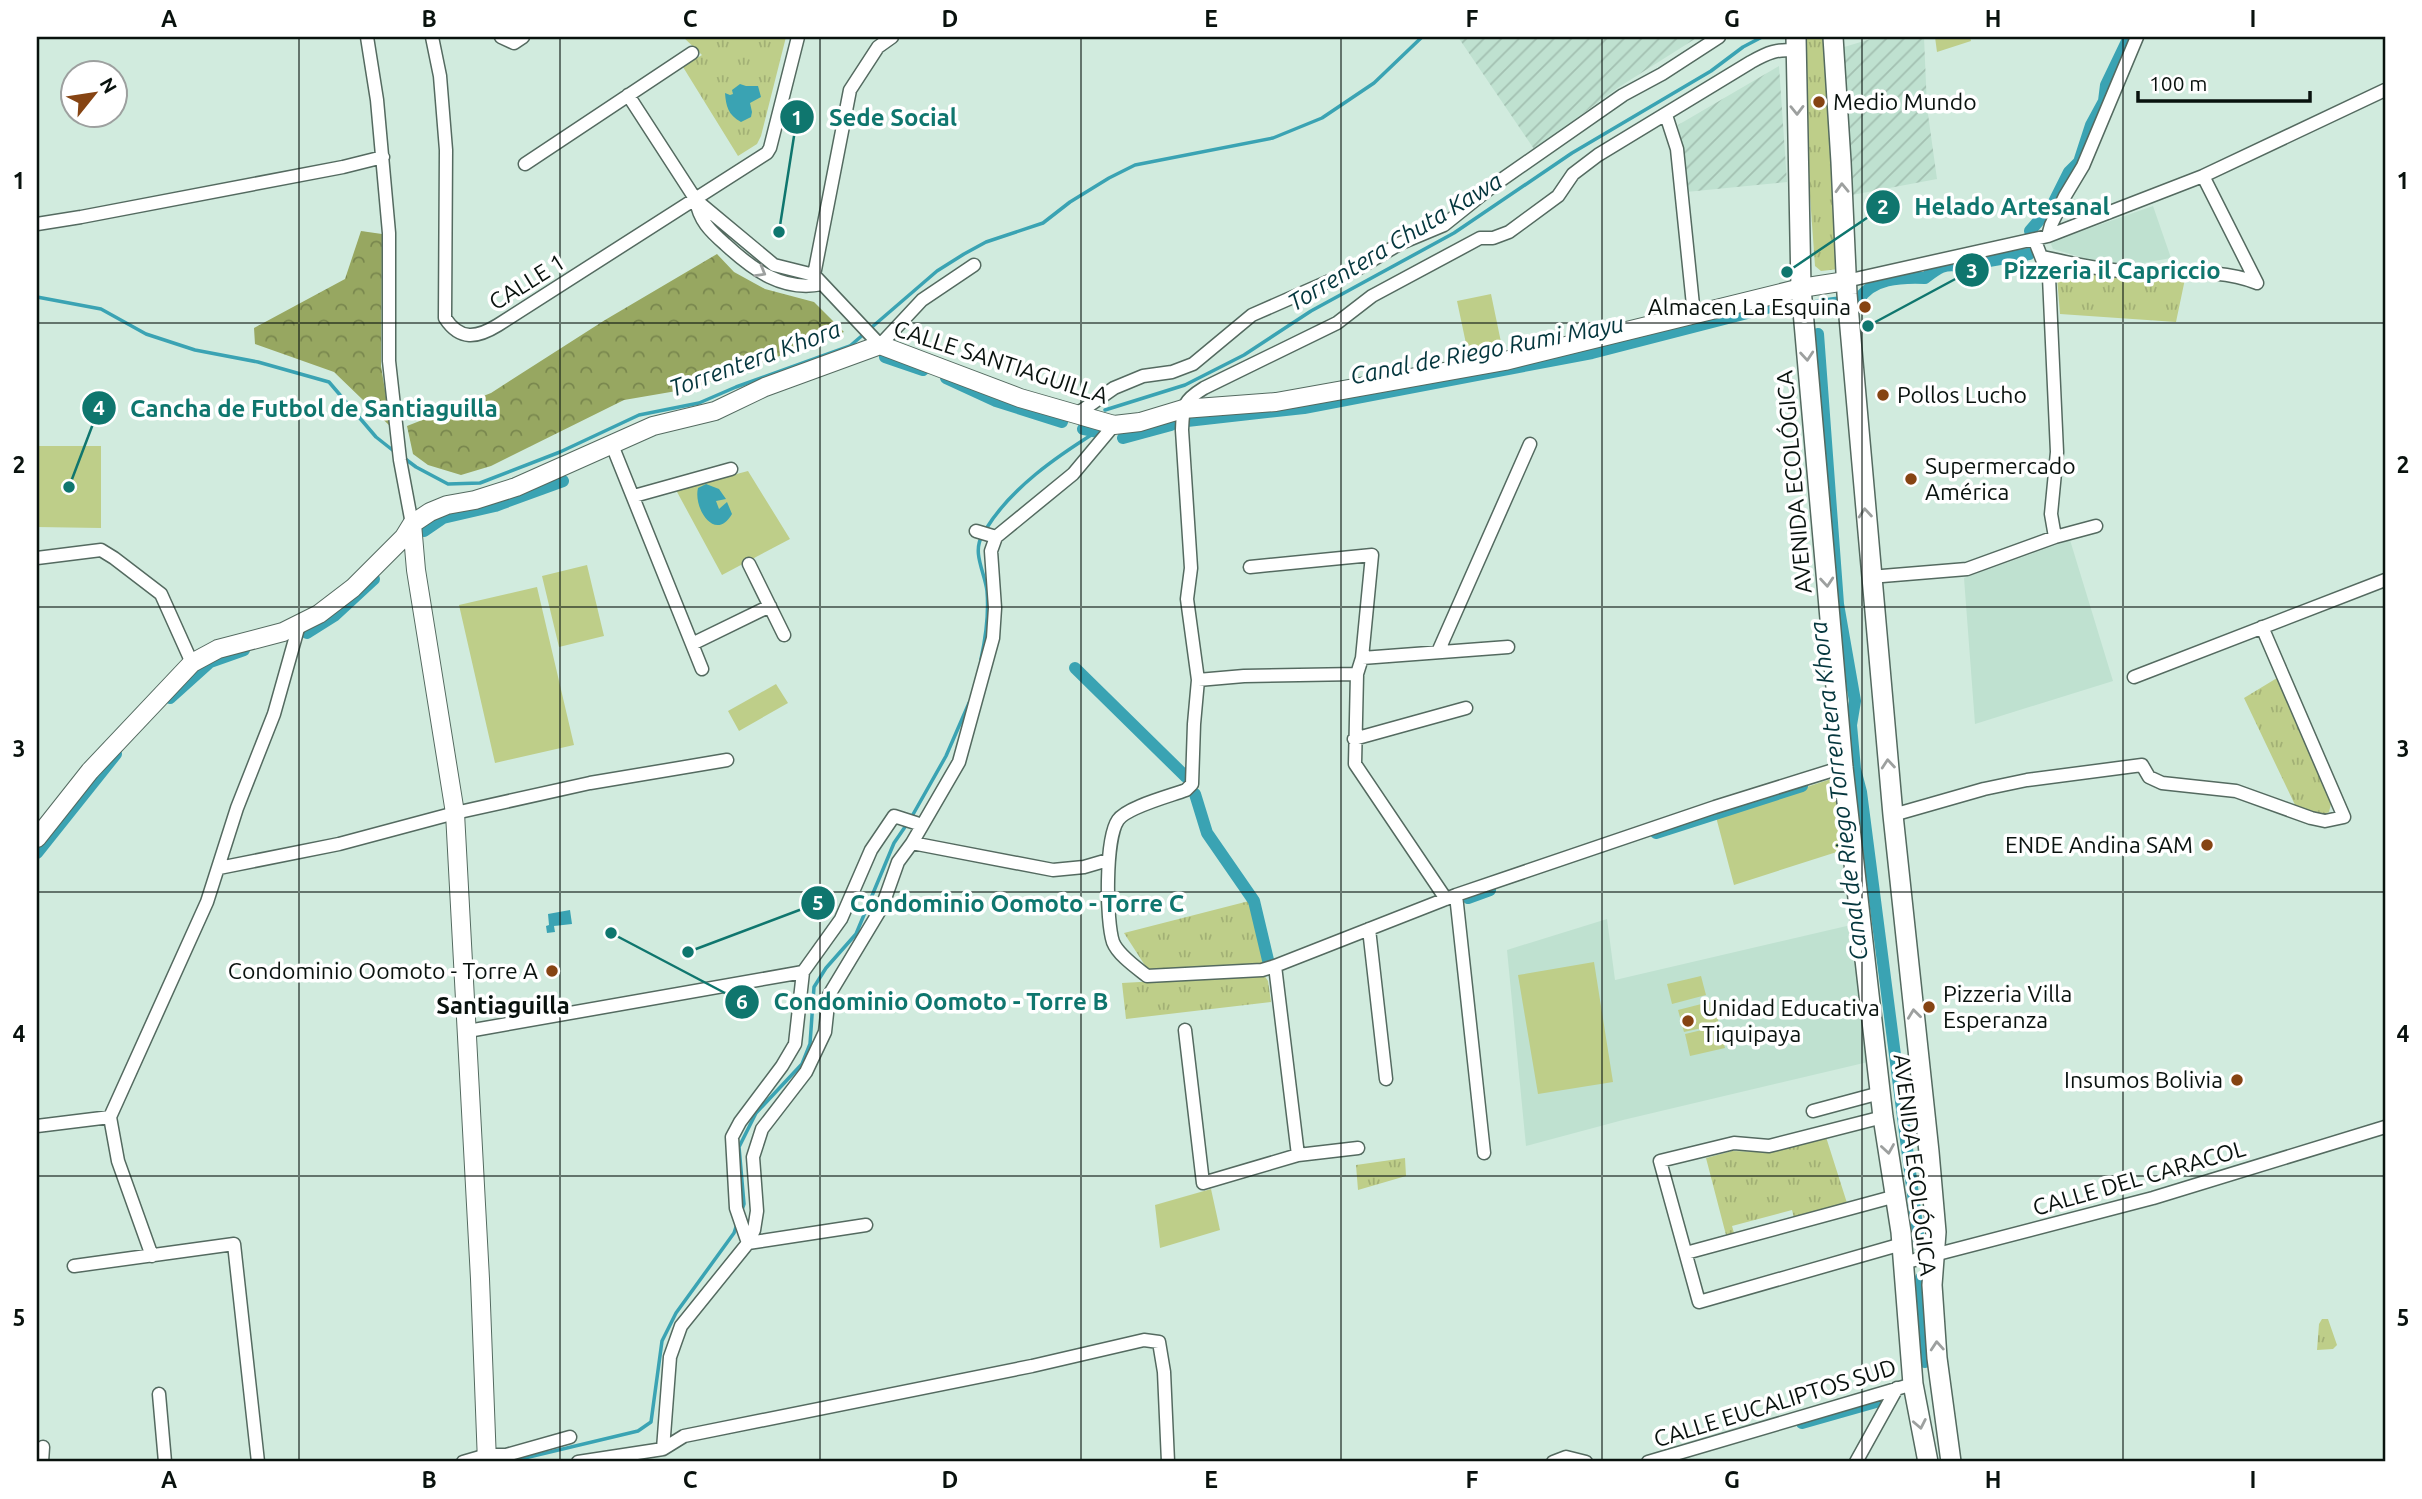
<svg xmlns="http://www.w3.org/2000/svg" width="2422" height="1499" font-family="Ubuntu,sans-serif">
<defs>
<pattern id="industrial-furrows" width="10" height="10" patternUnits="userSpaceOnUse" patternTransform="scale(1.75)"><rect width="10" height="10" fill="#bfe1d0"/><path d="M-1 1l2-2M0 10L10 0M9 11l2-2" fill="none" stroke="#a3c0b1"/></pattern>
<pattern id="forest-crowns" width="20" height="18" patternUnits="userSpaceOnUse" patternTransform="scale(1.75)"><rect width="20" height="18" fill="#97a761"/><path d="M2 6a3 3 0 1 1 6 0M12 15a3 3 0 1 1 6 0" fill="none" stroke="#79874e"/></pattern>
<pattern id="park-tufts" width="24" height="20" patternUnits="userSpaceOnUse" patternTransform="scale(1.75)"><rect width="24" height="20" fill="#bece89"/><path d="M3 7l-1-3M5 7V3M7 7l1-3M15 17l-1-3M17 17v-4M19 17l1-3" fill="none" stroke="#a2b075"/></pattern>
</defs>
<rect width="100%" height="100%" fill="#d1ebde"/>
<!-- built -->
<path fill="#bfe1d0" d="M2153 206 2171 258 2143 263H2115L2084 258 2053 249 2051 244 2053 241Z
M2070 540 2113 681 1975 724 1964 578Z
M1607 919 1615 980 1851 925 1868 1062 1623 1120 1526 1146 1507 950Z"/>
<!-- industrial -->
<path fill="url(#industrial-furrows)" d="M1458 37H1698L1619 87 1534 149Z
M1877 37H1924L1927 107 1937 179 1852 195 1841 48Z
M1779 66 1787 182 1686 192 1678 125Z"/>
<!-- green -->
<path fill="#bece89" d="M1935 37H1970L1971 41 1937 52Z
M1491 294 1502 347 1468 353 1457 301Z
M37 446H101V528L37 527Z
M748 471 790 539 722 575 676 490Z
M587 565 604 636 559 647 542 576Z
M537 587 574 745 495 763 459 605Z
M776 684 788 703 739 731 728 711Z
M1834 778 1843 850 1734 885 1716 817Z
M1594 962 1613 1082 1538 1094 1518 975Z
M1701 976 1706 995 1672 1004 1667 984Z
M1713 1001 1719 1024 1684 1032 1678 1010Z
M1719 1026 1725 1048 1690 1056 1685 1034Z
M1211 1189 1220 1230 1160 1248 1155 1205Z"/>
<!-- forest -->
<path fill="url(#forest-crowns)" d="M361 231 382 234 381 366 391 427 334 372 255 344 254 328 345 279Z
M717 254 734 272 765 289 814 302 844 332 694 388 624 400 491 466 461 475 428 465 413 454 407 426 491 393 605 320Z"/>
<!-- park -->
<path fill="url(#park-tufts)" d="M683 37H786L761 136 757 144 738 156 683 67 702 55Z
M1802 37H1829L1839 269 1821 271 1815 266 1803 98Z
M2056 265 2080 270 2185 279 2176 322 2060 314Z
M2277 678 2332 800 2329 812C2317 818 2307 812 2296 807L2244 698Z
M1249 901 1266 963 1153 971 1146 967 1124 933Z
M1264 975 1268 981 1271 1002 1126 1019 1122 983Z
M1826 1137 1847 1203 1794 1218 1792 1210 1732 1226 1734 1233 1726 1235 1706 1158 1732 1151 1768 1152Z
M1405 1158 1406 1176 1358 1190 1356 1165Z
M2322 1319H2328L2337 1345 2333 1349 2317 1350 2319 1324Z"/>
<!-- water -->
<path fill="#3aa3b3" d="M740 84 746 86H758L761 97 750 103 752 112 751 117 741 122C728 115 726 106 725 93L730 95 733 94 732 90Z
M706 484 719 489 726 499 716 501 719 509 727 502 732 514C715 543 693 508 698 488Z
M570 910 572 924 554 926 555 932 547 933 546 926 549 925 548 914Z"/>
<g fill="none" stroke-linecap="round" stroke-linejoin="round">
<!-- stream -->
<path stroke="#3aa3b3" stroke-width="3.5" d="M37 297 101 309 146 334 195 350 258 362 329 382 376 437 395 452
M1105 410 1185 385 1244 355 1311 311 1454 233 1572 153 1711 71 1743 47 1762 37
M404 458 416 467 448 484 480 483 560 452 639 415 699 403 736 387 850 346 937 271 964 254 986 242 1043 223 1070 202 1109 178 1135 165 1273 138 1322 118 1374 83 1422 37
M986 529C1011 488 1056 457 1096 432
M981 659C986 636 989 614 987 591 985 573 972 553 982 536
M911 818 946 756 969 703
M742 1210 744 1204 739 1147 756 1113 802 1064 810 1044 814 987 826 968 856 934 894 843 907 824
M508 1462 638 1431 651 1422 662 1341 676 1313 734 1233 737 1224"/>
<!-- canal -->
<path stroke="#3aa3b3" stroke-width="12" d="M2030 231 2053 204 2069 172 2079 162 2091 125 2104 101 2106 85 2129 37
M1858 301C1871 278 1901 277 1925 278 1938 268 1944 263 1960 266L2029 254
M1818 305 1842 302
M1818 334 1838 604 1855 701 1851 725 1855 769 1861 792 1919 1241
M885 357 923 370
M946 378 996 401 1062 422
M1187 421 1304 408 1592 353 1790 302
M1083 429 1106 434
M1123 438 1171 425
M424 531 443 518 495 506 563 481
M307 633 334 616 374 579
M1075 668 1186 777
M170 698 210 662 244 650
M1195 794 1207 833 1254 901 1268 960
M1656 833 1802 786
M37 853 116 754
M1468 898 1490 890
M1921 1278 1925 1362
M1802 1423 1883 1400"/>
<!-- street casing -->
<g stroke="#546a60" stroke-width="15">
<path id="street" d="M367 37 377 100 389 233V361L400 460 412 524
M432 37 440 76 446 150 445 318C460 341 477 338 498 325L767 153 770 148 798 37
M501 37 514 43 523 37
M1796 51C1778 48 1767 53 1751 62L1598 155 1573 174 1558 196 1509 232 1493 238H1480L1372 296 1337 323 1204 388C1183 401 1183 405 1182 430L1191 568 1187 599 1198 680 1194 724 1192 784 1186 790C1170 796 1127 807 1118 820 1105 839 1106 921 1113 942 1118 955 1137 968 1147 976L1262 970 1275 966 1456 895 1715 807 1843 767
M628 95 696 200 774 265 814 275 880 345 922 300 974 265
M1666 115 1677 149 1694 315
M525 164 692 53
M2203 176 2257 283
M696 200C699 220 710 231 725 244 753 270 783 292 822 284
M37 224 81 217 343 167 383 157
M2048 236 2051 225 2065 196 2083 166 2137 37
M2035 241 2049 277 2057 452 2051 514 2055 537
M2042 257C2074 264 2105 271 2138 272 2178 274 2219 268 2257 283
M814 275 850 90 878 47 892 37
M1846 281 2048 236 2203 176 2385 90
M1077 414 1114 388 1143 376 1172 372 1193 364 1252 315 1359 268 1401 243 1444 225 1494 185 1623 95 1662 74 1719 37
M612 445 702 669
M634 496 731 469
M976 531 996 537
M37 558 101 550 114 558 161 594 192 663
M749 564 784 635
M1250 567 1372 555 1362 658 1357 674 1355 764 1446 899
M1870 577 1967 569 2055 537 2096 526
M692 644 770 606
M1438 652 1530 444
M1362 658 1508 647
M2134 677 2385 580
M1198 680 1244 676 1357 674
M1354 739 1466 708
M1893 815 1984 789 2027 780 2142 765 2149 777 2162 783 2236 791 2311 818 2325 821 2344 817 2262 627
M912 843 1053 870 1084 867 1108 860
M219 868 339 844 455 813 590 783 727 760
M1456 895 1484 1153
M1369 929 1386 1079
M1275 966 1298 1155
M1185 1030 1203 1183 1298 1155 1358 1148
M468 1031 803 972
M1813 1111 1880 1093
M1883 1117 1769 1146 1734 1143 1660 1161 1699 1302 1902 1244
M37 1126 110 1117
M866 1225 748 1243 736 1208 732 1137 740 1122 782 1066 795 1044 803 972 841 919 871 850 894 816 922 825
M1686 1253 1896 1196
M152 1256 118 1161 110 1117 207 902 237 808 274 714 299 625
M1903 1263 2153 1198 2385 1127
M74 1266 234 1244 258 1462
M159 1394 165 1462
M663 1449 670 1357 681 1326 748 1243 754 1230 757 1211 753 1157 762 1129 806 1072 825 1032 829 995 882 907 898 862 912 843 959 762 993 638 995 608 991 551 996 537 1073 474 1114 425
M42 1462 43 1447
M463 1462 487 1455H506L570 1437
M578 1462 663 1449 684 1436 1032 1366 1144 1340 1159 1342 1164 1372 1168 1462
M1553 1462 1566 1457 1586 1462
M1648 1462 1913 1384
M1856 1462 1897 1388"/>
</g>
<!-- secondary casing -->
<g stroke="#546a60" stroke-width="20">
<path id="secondary" d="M412 524 416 570 455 813 480 1279 487 1462
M37 838 90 771 192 663 218 649 283 632 319 614 353 588 404 537 412 524 430 512 447 505 475 500 516 487 653 426 715 411 765 387 880 345 1020 398 1114 425 1140 422 1183 409 1276 402 1505 361 1801 288 1846 281"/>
</g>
<!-- primary casing -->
<g stroke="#546a60" stroke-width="22">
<path id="primary" d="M1796 37 1801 288 1843 767 1883 1117 1901 1232 1913 1384 1928 1462
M1833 37 1841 162 1847 294 1893 815 1929 1152 1936 1232 1932 1285 1937 1358 1951 1462"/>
</g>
<!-- street -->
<use href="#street" stroke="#fff" stroke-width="12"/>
<!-- secondary -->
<use href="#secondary" stroke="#fff" stroke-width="18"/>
<!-- primary -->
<use href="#primary" stroke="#fff" stroke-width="19"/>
</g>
<!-- one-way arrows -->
<defs><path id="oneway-chevron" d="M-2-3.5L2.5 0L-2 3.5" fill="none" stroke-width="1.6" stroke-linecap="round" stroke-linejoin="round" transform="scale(1.75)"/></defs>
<g stroke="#9da09f">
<use href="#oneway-chevron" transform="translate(1797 110) rotate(89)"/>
<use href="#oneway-chevron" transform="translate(1842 188) rotate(-92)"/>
<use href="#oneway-chevron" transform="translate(761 272) rotate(30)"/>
<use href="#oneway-chevron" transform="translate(1807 356) rotate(85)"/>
<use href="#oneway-chevron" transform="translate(1865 513) rotate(-95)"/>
<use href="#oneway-chevron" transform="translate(1827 582) rotate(85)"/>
<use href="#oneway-chevron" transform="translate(1888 764) rotate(-95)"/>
<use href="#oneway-chevron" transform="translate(1914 1014) rotate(-97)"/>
<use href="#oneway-chevron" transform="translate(1888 1149) rotate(81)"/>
<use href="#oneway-chevron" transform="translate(1937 1346) rotate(-94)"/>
<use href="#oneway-chevron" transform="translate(1920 1424) rotate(79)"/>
</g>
<!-- grid -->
<path fill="none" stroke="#09120e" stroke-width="2" stroke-opacity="0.55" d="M299 37V1462M560 37V1462M820 37V1462M1081 37V1462M1341 37V1462M1602 37V1462M1862 37V1462M2123 37V1462M37 323H2385M37 607H2385M37 892H2385M37 1176H2385"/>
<!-- markers -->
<g fill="#864413" stroke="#fff" stroke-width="2.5">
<circle cx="1819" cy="102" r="7"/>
<circle cx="1865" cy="307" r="7"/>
<circle cx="1883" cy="395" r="7"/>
<circle cx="1911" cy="479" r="7"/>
<circle cx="2207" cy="845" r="7"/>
<circle cx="552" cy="971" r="7"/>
<circle cx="1929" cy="1007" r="7"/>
<circle cx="1688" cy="1021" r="7"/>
<circle cx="2237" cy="1080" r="7"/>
</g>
<g text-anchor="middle" stroke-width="7" stroke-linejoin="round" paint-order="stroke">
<!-- poi labels -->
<g font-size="23" fill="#09120e" stroke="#fff" text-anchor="start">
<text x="1833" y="110">Medio Mundo</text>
<text x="1851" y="315" text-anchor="end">Almacen La Esquina</text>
<text x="1897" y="403">Pollos Lucho</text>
<text x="1925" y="474">Supermercado<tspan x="1925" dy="26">América</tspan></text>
<text x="2193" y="853" text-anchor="end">ENDE Andina SAM</text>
<text x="538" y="979" text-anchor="end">Condominio Oomoto - Torre A</text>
<text x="1943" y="1002">Pizzeria Villa<tspan x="1943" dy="26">Esperanza</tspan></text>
<text x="1702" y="1016">Unidad Educativa<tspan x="1702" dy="26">Tiquipaya</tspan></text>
<text x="2223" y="1088" text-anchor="end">Insumos Bolivia</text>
</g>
<!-- street labels -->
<g font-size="23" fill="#09120e" stroke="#fff">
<text transform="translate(527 282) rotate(-32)" y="8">CALLE 1</text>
<text transform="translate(1001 362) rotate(18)" y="8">CALLE SANTIAGUILLA</text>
<text transform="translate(1794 482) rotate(-95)" y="8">AVENIDA ECOLÓGICA</text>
<text transform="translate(1915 1165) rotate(83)" y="8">AVENIDA ECOLÓGICA</text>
<text transform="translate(2139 1178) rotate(-16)" y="8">CALLE DEL CARACOL</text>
<text transform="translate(1775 1403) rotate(-17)" y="8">CALLE EUCALIPTOS SUD</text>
</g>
<!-- water labels -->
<g font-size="24" font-style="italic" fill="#04363d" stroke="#fff">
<text transform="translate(1395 242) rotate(-31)" y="8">Torrentera Chuta Kawa</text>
<text transform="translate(1487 350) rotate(-11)" y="8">Canal de Riego Rumi Mayu</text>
<text transform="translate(755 359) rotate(-20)" y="8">Torrentera Khora</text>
<text transform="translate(1839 791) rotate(-97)" y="8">Canal de Riego Torrentera Khora</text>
</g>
<!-- neighbourhood labels -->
<g font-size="24" font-weight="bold" fill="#09120e" stroke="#fff">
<text x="503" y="1014">Santiaguilla</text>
</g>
</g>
<!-- callouts -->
<path fill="none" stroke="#0f766e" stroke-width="2.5" d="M779 232L797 117M1787 272L1883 207M1868 326L1972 270M69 487L99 408M688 952L818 903M611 933L742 1002"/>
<g fill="#0f766e" stroke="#fff" stroke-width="2.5">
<circle cx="779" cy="232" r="7"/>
<circle cx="1787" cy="272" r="7"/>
<circle cx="1868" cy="326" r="7"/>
<circle cx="69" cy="487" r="7"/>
<circle cx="688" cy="952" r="7"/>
<circle cx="611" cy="933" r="7"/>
<circle cx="797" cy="117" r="18"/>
<circle cx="1883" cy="207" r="18"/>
<circle cx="1972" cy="270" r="18"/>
<circle cx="99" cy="408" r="18"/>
<circle cx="818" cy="903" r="18"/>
<circle cx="742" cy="1002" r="18"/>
</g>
<g font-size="21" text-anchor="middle" font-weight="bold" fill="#fff">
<text x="797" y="125">1</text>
<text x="1883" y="214">2</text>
<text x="1972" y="278">3</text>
<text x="99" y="415">4</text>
<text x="818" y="910">5</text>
<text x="742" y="1009">6</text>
</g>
<g font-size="24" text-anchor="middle" font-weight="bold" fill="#0f766e" stroke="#fff" stroke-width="7" stroke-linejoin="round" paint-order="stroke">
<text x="893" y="126">Sede Social</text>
<text x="2012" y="215">Helado Artesanal</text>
<text x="2112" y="279">Pizzeria il Capriccio</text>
<text x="314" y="417">Cancha de Futbol de Santiaguilla</text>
<text x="1017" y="912">Condominio Oomoto - Torre C</text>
<text x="941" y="1010">Condominio Oomoto - Torre B</text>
</g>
<!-- border -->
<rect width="2422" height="1499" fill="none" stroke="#ffffff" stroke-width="77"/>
<!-- north arrow -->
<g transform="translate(94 94) rotate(60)"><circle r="33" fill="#ffffff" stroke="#9da09f" stroke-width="2"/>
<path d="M0-5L12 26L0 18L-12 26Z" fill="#864413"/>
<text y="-10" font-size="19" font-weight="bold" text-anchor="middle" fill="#09120e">N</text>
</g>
<!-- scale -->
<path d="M2138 91v10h172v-10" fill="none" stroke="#09120e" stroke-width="3.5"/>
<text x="2149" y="91" font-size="21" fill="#09120e" stroke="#ffffff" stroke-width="5" paint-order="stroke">100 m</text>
<rect x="38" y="38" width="2346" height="1422" fill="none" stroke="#09120e" stroke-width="2.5"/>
<g font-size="23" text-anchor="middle" font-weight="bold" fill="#09120e">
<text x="169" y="27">A</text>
<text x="429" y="27">B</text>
<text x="690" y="27">C</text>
<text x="950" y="27">D</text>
<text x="1211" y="27">E</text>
<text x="1472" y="27">F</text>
<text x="1732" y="27">G</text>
<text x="1993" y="27">H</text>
<text x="2253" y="27">I</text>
<text x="19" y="189">1</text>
<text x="2403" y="189">1</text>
<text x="19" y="473">2</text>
<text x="2403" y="473">2</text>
<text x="19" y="757">3</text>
<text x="2403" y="757">3</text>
<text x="19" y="1042">4</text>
<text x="2403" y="1042">4</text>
<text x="19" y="1326">5</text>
<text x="2403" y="1326">5</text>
<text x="169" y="1488">A</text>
<text x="429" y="1488">B</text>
<text x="690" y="1488">C</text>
<text x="950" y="1488">D</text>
<text x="1211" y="1488">E</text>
<text x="1472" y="1488">F</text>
<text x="1732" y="1488">G</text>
<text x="1993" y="1488">H</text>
<text x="2253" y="1488">I</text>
</g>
</svg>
